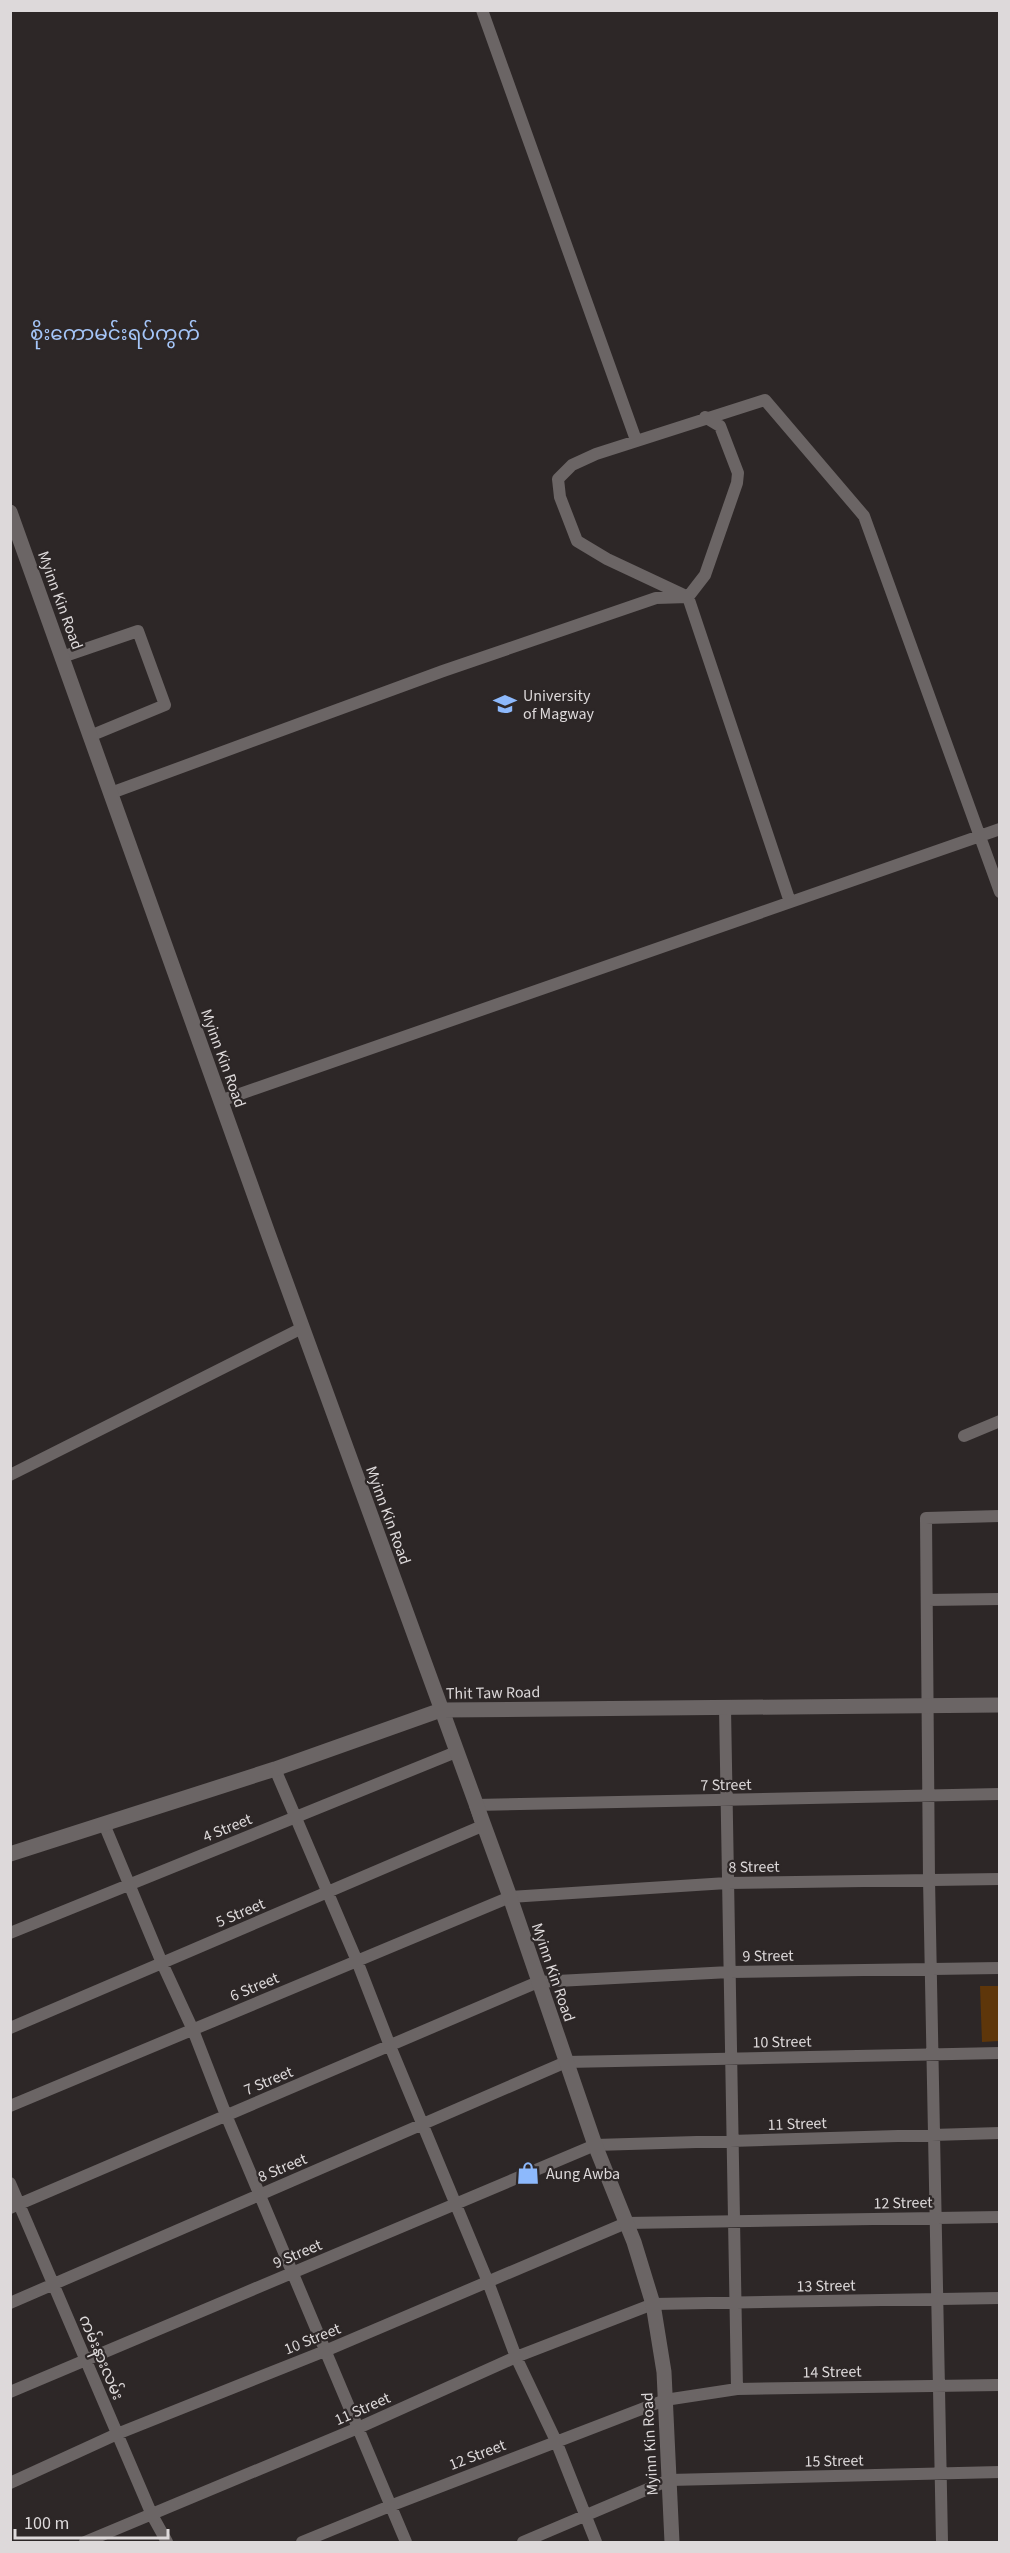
<svg xmlns="http://www.w3.org/2000/svg" width="1010" height="2553" font-family="'Source Sans 3','Noto Sans Myanmar',sans-serif">
<rect width="100%" height="100%" fill="#2d2727"/>
<!-- grass -->
<path fill="#5e360a" d="M980 1986H999V2041L982 2042Z"/>
<g fill="none" stroke-linecap="round" stroke-linejoin="round">
<!-- minor -->
<path stroke="#6b6565" stroke-width="12" d="M482 10 636 440
M705 417 720 426 738 473 737 483 705 575 688 597 607 559 577 541 560 497 558 479 572 465 596 454 765 400 864 516 1000 892
M62 657 138 631 165 705 90 736
M111 793 443 671 656 598 688 597 790 902
M220 1101 1000 829
M964 1436 1000 1421
M10 1475 302 1328
M927 1600 1000 1599
M725 1708 737 2389
M275 1769 357 1961 390 2046 488 2282 516 2357 556 2441 596 2542
M104 1824 162 1963 193 2030 226 2115 406 2542
M10 1933 456 1752
M10 2028 482 1826 475 1805 1000 1794
M10 2106 510 1897 727 1883 1000 1879
M10 2183 152 2515 167 2542
M10 2208 538 1982 730 1972 1000 1968
M10 2303 566 2062 1000 2053
M10 2392 595 2145 1000 2133
M10 2483 117 2434 325 2351 626 2223 1000 2217
M85 2542 358 2428 516 2357 653 2304 1000 2298
M302 2542 390 2506 665 2400 737 2389 1000 2385
M523 2542 669 2480 1000 2472
M942 2542 929 1879 926 1518 1000 1516"/>
<!-- tertiary -->
<path stroke="#6b6565" stroke-width="15" d="M10 512 269 1236 510 1897 595 2145 634 2242 653 2304 664 2372 672 2542
M10 1854 275 1769 441 1710 1000 1705"/>
</g>
<!-- icons -->
<defs>
<g id="university-bare" transform="scale(1.8)"><path d="M0-5L7-2L0 1L-7-2ZM-4 1L0 2.5L4 1V4Q0 6-4 4Z" fill="#8db9fc" stroke="#2d2727" stroke-width="2.5" paint-order="stroke"/></g>
<g id="shop-bare" transform="scale(1.8)"><path d="M-5-2.5h2.3a2.7 3.5 0 0 1 5.4 0H5L5.5 6h-11ZM-1.5-2.5h3a1.5 2.3 0 0 0-3 0Z" fill="#8db9fc" stroke="#2d2727" stroke-width="2.5" paint-order="stroke"/></g>
</defs>
<g fill-rule="evenodd">
<use href="#university-bare" x="505" y="704"/>
<use href="#shop-bare" x="528" y="2173"/>
</g>
<g text-anchor="middle" stroke-width="4.5" stroke-linejoin="round" paint-order="stroke">
<!-- street labels -->
<g font-size="16" fill="#ddd9da" stroke="#2d2727">
<text transform="translate(61 600) rotate(70)" y="6">Myinn Kin Road</text>
<text transform="translate(224 1058) rotate(70)" y="6">Myinn Kin Road</text>
<text transform="translate(389 1515) rotate(70)" y="6">Myinn Kin Road</text>
<text transform="translate(493 1692) rotate(-1)" y="6">Thit Taw Road</text>
<text transform="translate(726 1784) rotate(-1)" y="6">7 Street</text>
<text transform="translate(227 1827) rotate(-22)" y="6">4 Street</text>
<text transform="translate(754 1866) rotate(-1)" y="6">8 Street</text>
<text transform="translate(240 1912) rotate(-23)" y="6">5 Street</text>
<text transform="translate(768 1955) rotate(-1)" y="6">9 Street</text>
<text transform="translate(554 1972) rotate(71)" y="6">Myinn Kin Road</text>
<text transform="translate(254 1986) rotate(-23)" y="6">6 Street</text>
<text transform="translate(782 2041) rotate(-1)" y="6">10 Street</text>
<text transform="translate(268 2080) rotate(-23)" y="6">7 Street</text>
<text transform="translate(797 2123) rotate(-2)" y="6">11 Street</text>
<text transform="translate(282 2167) rotate(-23)" y="6">8 Street</text>
<text transform="translate(903 2202) rotate(-1)" y="6">12 Street</text>
<text transform="translate(297 2253) rotate(-23)" y="6">9 Street</text>
<text transform="translate(826 2285) rotate(-1)" y="6">13 Street</text>
<text transform="translate(312 2338) rotate(-22)" y="6">10 Street</text>
<text transform="translate(102 2357) rotate(67)" y="6">ကမ်းနားလမ်း</text>
<text transform="translate(832 2371) rotate(-1)" y="6">14 Street</text>
<text transform="translate(362 2408) rotate(-24)" y="6">11 Street</text>
<text transform="translate(649 2444) rotate(-93)" y="6">Myinn Kin Road</text>
<text transform="translate(477 2454) rotate(-21)" y="6">12 Street</text>
<text transform="translate(834 2460) rotate(-1)" y="6">15 Street</text>
</g>
<!-- poi labels -->
<g font-size="16" fill="#ddd9da" stroke="#2d2727" text-anchor="start">
<text x="523" y="701">University<tspan x="523" dy="18">of Magway</tspan></text>
<text x="546" y="2179">Aung Awba</text>
</g>
<!-- quarter labels -->
<g font-size="20" fill="#a5c6f9" stroke="#2d2727">
<text x="115" y="340">စိုးကောမင်းရပ်ကွက်</text>
</g>
</g>
<!-- border -->
<rect width="1010" height="2553" fill="none" stroke="#ddd9da" stroke-width="24"/>
<!-- scale -->
<path d="M15 2529v9h153v-9" fill="none" stroke="#ddd9da" stroke-width="3"/>
<text x="24" y="2529" font-size="18" fill="#ddd9da" stroke="#2d2727" stroke-width="4.5" paint-order="stroke">100 m</text>
</svg>
